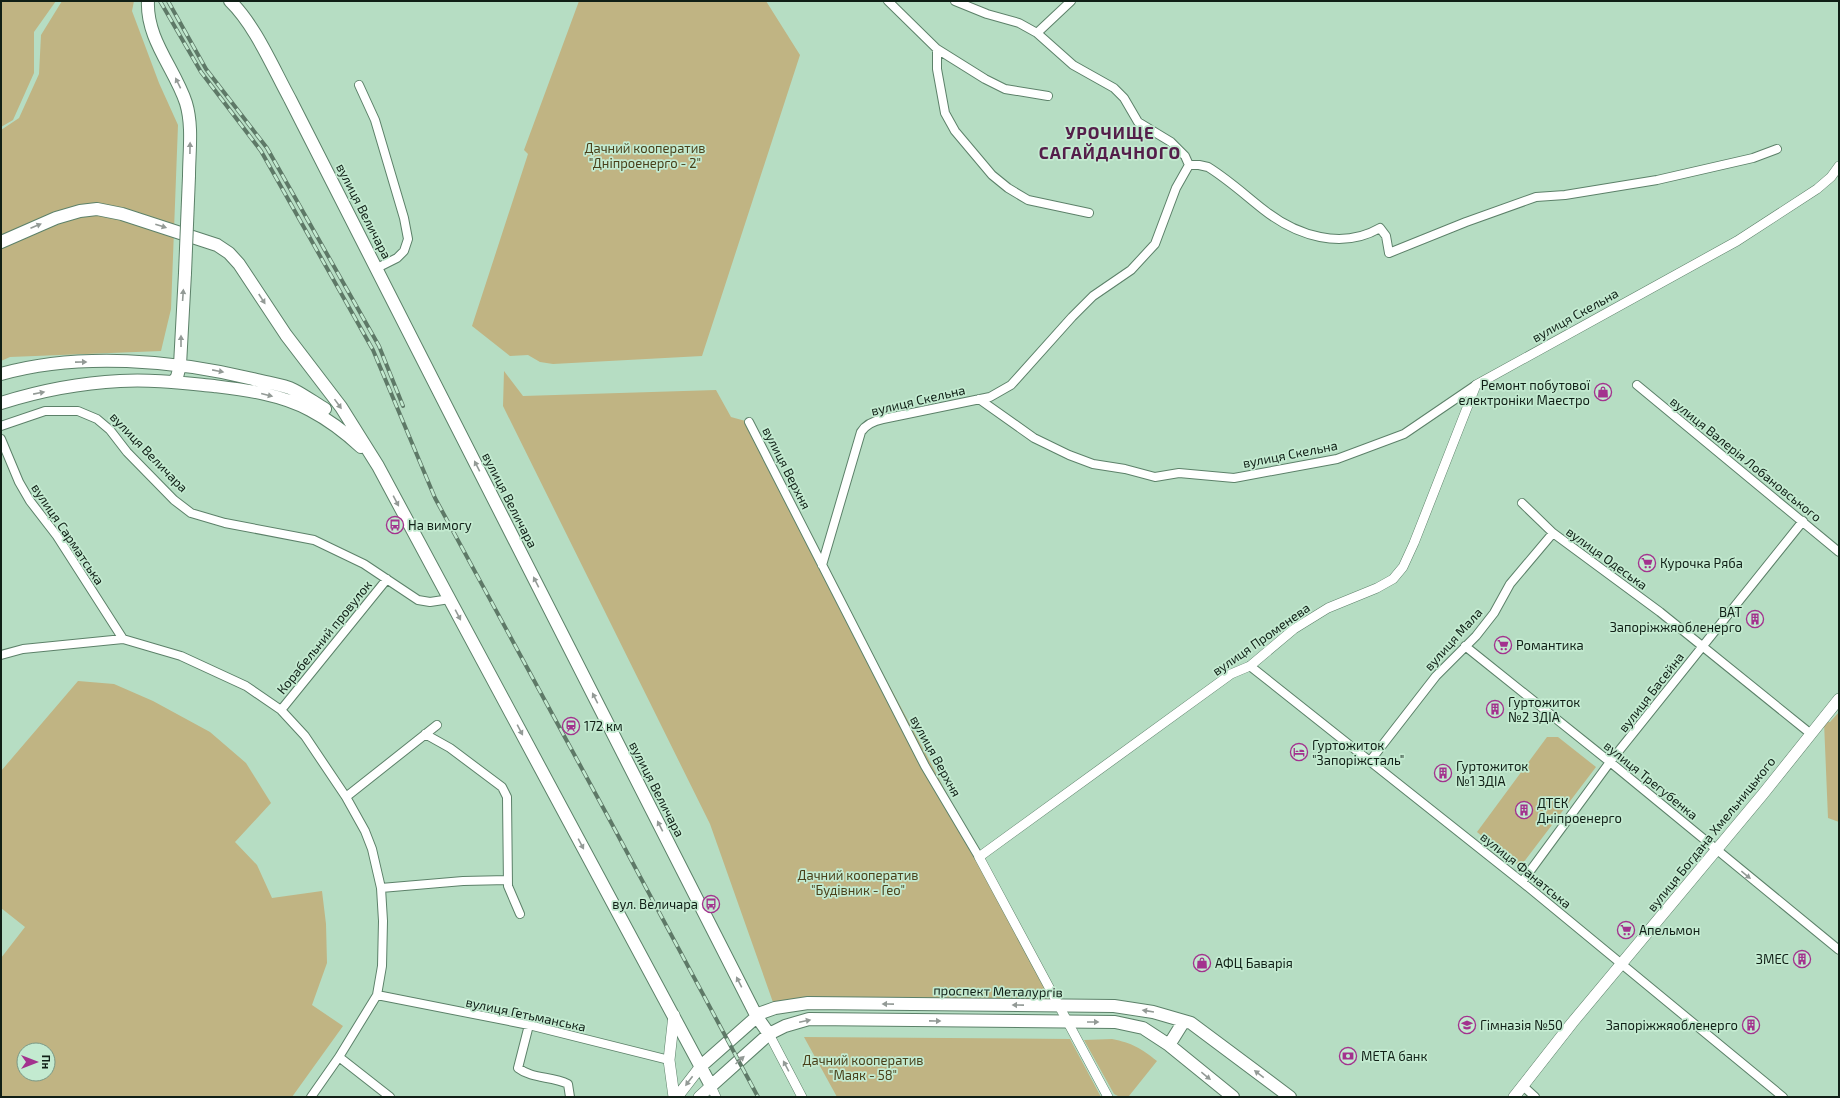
<svg xmlns="http://www.w3.org/2000/svg" width="1840" height="1098" font-family="'Exo 2',sans-serif">
<rect width="100%" height="100%" fill="#b6ddc3"/>
<!-- green -->
<path fill="#c0b483" fill-rule="evenodd" d="M1 1H56L34 32V73L13 120 1 127Z
M62 1H134L132 11 159 83 178 125 171 309 161 351 10 357 1 361V130L19 118 39 74 41 35Z
M579 1H766L800 55 702 356 553 364 540 362 528 355 510 356 472 326 528 154 524 150Z
M504 371 523 396 716 390 731 417 749 422 1060 1006 775 1008 710 824 503 406Z
M78 681 114 684 153 701 210 732 246 763 271 803 235 842 257 865 272 898 322 891 326 924 327 963 312 1005 343 1026 292 1097H1V958L25 927 1 908V771ZM24 1050H48V1074H24Z
M1839 712V822L1828 818 1824 722H1830Z
M1547 737H1558L1596 767 1520 867 1477 832Z
M804 1037 1070 1039 1101 1097H837Z
M1112 1039C1132 1043 1141 1048 1157 1061L1129 1096 1120 1097 1114 1094 1084 1040Z"/>
<g fill="none" stroke-linecap="round" stroke-linejoin="round">
<!-- minor casing -->
<g stroke="#5c8169" stroke-width="10">
<path id="minor" d="M888 1 937 49
M955 1 987 14 1019 23 1037 33 1073 65 1114 88 1124 98 1138 122 1171 142 1185 156 1189 165
M1037 33 1071 1
M359 85 375 120 404 218 408 239 404 251 397 258 377 268
M1048 96 1005 89 985 79 937 49V69L945 113 955 131 992 175 1008 188 1028 200 1089 213
M1637 385 1839 552
M979 399 1034 438 1069 455 1093 464 1125 469 1155 477 1179 473 1234 478 1337 459 1404 434 1476 385
M749 422 925 766 979 857
M1 426 45 411H78L97 419 110 430 127 452 174 500 191 513 225 523 314 540 364 564 418 600 430 602 450 599
M1 439 19 482 30 501 57 536 123 639
M1522 503 1553 533 1660 612 1811 734
M822 565 861 432C866 424 873 421 883 419L990 397 1011 385 1072 317 1093 296 1131 270 1155 244 1176 188 1189 165H1199L1208 167C1229 180 1246 196 1264 210 1297 236 1342 250 1380 228L1386 236 1389 253 1466 222 1536 197 1565 195 1657 180 1753 158 1777 149
M1465 646 1610 762 1839 950
M1 655 23 649 123 639 181 656 246 686 281 710 305 736 346 797 365 831 372 849 381 888 383 921 382 966 377 995 339 1057 311 1097
M1250 666 1522 882 1783 1097
M281 710 387 579
M425 734 450 748 502 787 507 797 508 886 520 914
M1370 761 1436 676 1476 636 1494 613 1510 584 1553 533
M346 797 437 725
M1522 882 1610 762 1803 521
M381 888 463 881 508 880
M377 995 529 1025 669 1060
M529 1025 518 1068C532 1079 551 1076 568 1084L570 1097
M339 1057 390 1097
M1523 1086 1535 1097"/>
</g>
<!-- tertiary casing -->
<g stroke="#5c8169" stroke-width="10">
<path id="tertiary" d="M769 1034 802 1097
M711 1086 716 1097
M1108 1097 979 857 1231 674 1250 666 1294 629 1328 608 1377 588 1393 579 1403 567 1414 543 1476 385 1737 241 1817 189 1831 177 1839 166"/>
</g>
<!-- secondary casing -->
<g stroke="#5c8169" stroke-width="12">
<path id="secondary" d="M674 1097 669 1060 674 1015
M677 1097 701 1066
M699 1097 711 1086
M1514 1097 1572 1023 1763 794 1839 699"/>
</g>
<!-- primary casing -->
<g stroke="#5c8169" stroke-width="14">
<path id="primary" d="M148 1C146 39 175 69 186 103 193 126 189 153 189 176
M230 1C255 25 273 68 290 99L757 1017 769 1034
M1 242 56 218 80 211 97 209 122 214 217 245 229 253 239 264 286 335 341 407 378 466 711 1086 769 1034 785 1026 809 1019 1115 1022 1143 1028 1169 1045 1233 1097
M1 374C79 352 175 360 253 379 266 383 282 384 294 390 304 395 315 403 325 409
M173 382 177 377 180 365 185 273
M1 403C39 391 80 383 120 381 151 379 183 383 214 386 246 390 281 394 310 410 329 420 346 433 361 447
M1169 1045 1184 1021
M701 1066 761 1013 775 1008 808 1003 1114 1006 1153 1012 1191 1023 1290 1097"/>
</g>
<!-- minor -->
<use href="#minor" stroke="#fff" stroke-width="8"/>
<!-- tertiary -->
<use href="#tertiary" stroke="#fff" stroke-width="9"/>
<!-- secondary -->
<use href="#secondary" stroke="#fff" stroke-width="11"/>
<!-- primary -->
<use href="#primary" stroke="#fff" stroke-width="12"/>
<!-- rail casing -->
<g stroke="#5e7967" stroke-width="4">
<path id="rail" d="M160 1 201 72 261 151 373 350 435 498 606 813 758 1097
M168 1 206 69 267 148 379 346 403 406"/>
</g>
<!-- rail -->
<use href="#rail" stroke="#c3ead0" stroke-width="2.5" stroke-dasharray="8" stroke-linecap="butt"/>
<!-- primary-bridge casing -->
<g stroke="#5c8169" stroke-width="14" stroke-linecap="butt">
<path id="primary-bridge" d="M185 273 189 176"/>
</g>
<!-- primary-bridge -->
<use href="#primary-bridge" stroke="#fff" stroke-width="12"/>
</g>
<!-- one-way arrows -->
<defs><path id="oneway-solid" d="M-6-.8H1V-3.2L6.5 0L1 3.2V.8H-6Z"/></defs>
<g fill="#939a96">
<use href="#oneway-solid" transform="translate(178 83) rotate(-116)"/>
<use href="#oneway-solid" transform="translate(190 148) rotate(-89)"/>
<use href="#oneway-solid" transform="translate(36 226) rotate(-23)"/>
<use href="#oneway-solid" transform="translate(161 226) rotate(18)"/>
<use href="#oneway-solid" transform="translate(183 295) rotate(-86)"/>
<use href="#oneway-solid" transform="translate(262 299) rotate(57)"/>
<use href="#oneway-solid" transform="translate(181 341) rotate(-90)"/>
<use href="#oneway-solid" transform="translate(81 362) rotate(-1)"/>
<use href="#oneway-solid" transform="translate(218 371) rotate(11)"/>
<use href="#oneway-solid" transform="translate(39 393) rotate(-11)"/>
<use href="#oneway-solid" transform="translate(267 395) rotate(14)"/>
<use href="#oneway-solid" transform="translate(338 404) rotate(54)"/>
<use href="#oneway-solid" transform="translate(477 466) rotate(-117)"/>
<use href="#oneway-solid" transform="translate(396 501) rotate(62)"/>
<use href="#oneway-solid" transform="translate(536 582) rotate(-117)"/>
<use href="#oneway-solid" transform="translate(458 615) rotate(62)"/>
<use href="#oneway-solid" transform="translate(595 698) rotate(-117)"/>
<use href="#oneway-solid" transform="translate(520 730) rotate(62)"/>
<use href="#oneway-solid" transform="translate(660 826) rotate(-117)"/>
<use href="#oneway-solid" transform="translate(581 844) rotate(62)"/>
<use href="#oneway-solid" transform="translate(1746 875) rotate(39)"/>
<use href="#oneway-solid" transform="translate(739 982) rotate(-117)"/>
<use href="#oneway-solid" transform="translate(888 1004) rotate(-179)"/>
<use href="#oneway-solid" transform="translate(1018 1005) rotate(-179)"/>
<use href="#oneway-solid" transform="translate(1148 1011) rotate(-171)"/>
<use href="#oneway-solid" transform="translate(805 1021) rotate(-12)"/>
<use href="#oneway-solid" transform="translate(935 1021) rotate(1)"/>
<use href="#oneway-solid" transform="translate(1093 1022)"/>
<use href="#oneway-solid" transform="translate(740 1060) rotate(-42)"/>
<use href="#oneway-solid" transform="translate(786 1066) rotate(-118)"/>
<use href="#oneway-solid" transform="translate(1259 1074) rotate(-143)"/>
<use href="#oneway-solid" transform="translate(1206 1076) rotate(39)"/>
<use href="#oneway-solid" transform="translate(689 1081) rotate(127)"/>
</g>
<!-- icons -->
<defs>
<g id="shop-ring" transform="scale(0.9)"><circle r="9.5" fill="#c3ead0" stroke="#a3328e" stroke-width="1.5"/><path d="M-5-2.5h2.3a2.7 3.5 0 0 1 5.4 0H5L5.5 6h-11ZM-1.5-2.5h3a1.5 2.3 0 0 0-3 0Z" fill="#a3328e"/></g>
<g id="bus-ring" transform="scale(0.9)"><circle r="9.5" fill="#c3ead0" stroke="#a3328e" stroke-width="1.5"/><path d="M-5-6H5V4H4V6H2V4H-2V6H-4V4H-5ZM-3.5-4V0h7V-4ZM-3.5 1.2v1.5H-2V1.2ZM2 1.2v1.5H3.5V1.2Z" fill="#a3328e"/></g>
<g id="supermarket-ring" transform="scale(0.9)"><circle r="9.5" fill="#c3ead0" stroke="#a3328e" stroke-width="1.5"/><path d="M-6-5.5h2.5l.6 2H6L4.5 2H-2.5L-4.4-4H-6ZM-1.5 3.2a1.3 1.3 0 1 0 .1 0ZM3 3.2a1.3 1.3 0 1 0 .1 0Z" fill="#a3328e"/></g>
<g id="building-ring" transform="scale(0.9)"><circle r="9.5" fill="#c3ead0" stroke="#a3328e" stroke-width="1.5"/><path d="M-4-6H4V6H1V3H-1V6H-4ZM-2.5-4.3h1.7v1.8h-1.7ZM.8-4.3h1.7v1.8H.8ZM-2.5-1h1.7V.8h-1.7ZM.8-1h1.7V.8H.8Z" fill="#a3328e"/></g>
<g id="station-ring" transform="scale(0.9)"><circle r="9.5" fill="#c3ead0" stroke="#a3328e" stroke-width="1.5"/><path d="M-3-6H3Q5-6 5-4V2Q5 4 3 4L4.5 6H3L1.5 4h-3L-3 6H-4.5L-3 4Q-5 4-5 2V-4Q-5-6-3-6ZM-3.5-4v3h7v-3ZM-3.5 1v1.5H-2V1ZM2 1v1.5H3.5V1Z" fill="#a3328e"/></g>
<g id="hotel-ring" transform="scale(0.9)"><circle r="9.5" fill="#c3ead0" stroke="#a3328e" stroke-width="1.5"/><path d="M-6-4.5h1.5V1H6V5H4.5V3h-9V5H-6ZM-4 0a1.8 1.8 0 1 1 3.6 0ZM.5 0V-2.5h3Q6-2.5 6 0Z" fill="#a3328e"/></g>
<g id="school-ring" transform="scale(0.9)"><circle r="9.5" fill="#c3ead0" stroke="#a3328e" stroke-width="1.5"/><path d="M0-5L7-2L0 1L-7-2ZM-4 1L0 2.5L4 1V4Q0 6-4 4Z" fill="#a3328e"/></g>
<g id="bank-ring" transform="scale(0.9)"><circle r="9.5" fill="#c3ead0" stroke="#a3328e" stroke-width="1.5"/><path d="M-6-4H6V4H-6ZM0-2.3a2.3 2.3 0 1 0 0 4.6a2.3 2.3 0 1 0 0-4.6Z" fill="#a3328e"/></g>
</defs>
<g fill-rule="evenodd">
<use href="#shop-ring" x="1603" y="392"/>
<use href="#bus-ring" x="395" y="525"/>
<use href="#supermarket-ring" x="1647" y="563"/>
<use href="#building-ring" x="1755" y="619"/>
<use href="#supermarket-ring" x="1503" y="645"/>
<use href="#building-ring" x="1495" y="709"/>
<use href="#station-ring" x="571" y="726"/>
<use href="#hotel-ring" x="1299" y="752"/>
<use href="#building-ring" x="1443" y="773"/>
<use href="#building-ring" x="1524" y="810"/>
<use href="#bus-ring" x="711" y="904"/>
<use href="#supermarket-ring" x="1626" y="930"/>
<use href="#building-ring" x="1802" y="959"/>
<use href="#shop-ring" x="1202" y="963"/>
<use href="#school-ring" x="1467" y="1025"/>
<use href="#building-ring" x="1751" y="1025"/>
<use href="#bank-ring" x="1348" y="1056"/>
</g>
<g text-anchor="middle" stroke-width="3.5" stroke-linejoin="round" paint-order="stroke">
<!-- park labels -->
<g font-size="13" fill="#49401a" stroke="#c3ead0">
<text x="645" y="153">Дачний кооператив<tspan x="645" dy="15">"Дніпроенерго - 2"</tspan></text>
<text x="858" y="880">Дачний кооператив<tspan x="858" dy="15">"Будівник - Гео"</tspan></text>
<text x="863" y="1065">Дачний кооператив<tspan x="863" dy="15">"Маяк - 58"</tspan></text>
</g>
<!-- street labels -->
<g font-size="13" fill="#101f16" stroke="#c3ead0">
<text transform="translate(364 211) rotate(63)" y="5">вулиця Величара</text>
<text transform="translate(1575 315) rotate(-29)" y="5">вулиця Скельна</text>
<text transform="translate(918 400) rotate(-13)" y="5">вулиця Скельна</text>
<text transform="translate(149 452) rotate(46)" y="5">вулиця Величара</text>
<text transform="translate(1290 454) rotate(-11)" y="5">вулиця Скельна</text>
<text transform="translate(1746 459) rotate(39)" y="5">вулиця Валерія Лобановського</text>
<text transform="translate(787 468) rotate(63)" y="5">вулиця Верхня</text>
<text transform="translate(510 500) rotate(63)" y="5">вулиця Величара</text>
<text transform="translate(68 534) rotate(56)" y="5">вулиця Сарматська</text>
<text transform="translate(1607 558) rotate(36)" y="5">вулиця Одеська</text>
<text transform="translate(324 637) rotate(-51)" y="5">Корабельний провулок</text>
<text transform="translate(1261 639) rotate(-35)" y="5">вулиця Променева</text>
<text transform="translate(1453 639) rotate(-48)" y="5">вулиця Мала</text>
<text transform="translate(1651 692) rotate(-52)" y="5">вулиця Басейна</text>
<text transform="translate(936 756) rotate(61)" y="5">вулиця Верхня</text>
<text transform="translate(1651 780) rotate(39)" y="5">вулиця Трегубенка</text>
<text transform="translate(657 789) rotate(63)" y="5">вулиця Величара</text>
<text transform="translate(1711 834) rotate(-51)" y="5">вулиця Богдана Хмельницького</text>
<text transform="translate(1526 870) rotate(39)" y="5">вулиця Фанатська</text>
<text transform="translate(998 991) rotate(1)" y="5">проспект Металургів</text>
<text transform="translate(526 1014) rotate(12)" y="5">вулиця Гетьманська</text>
</g>
<!-- poi labels -->
<g font-size="13" fill="#101f16" stroke="#c3ead0" text-anchor="start">
<text x="1590" y="390" text-anchor="end">Ремонт побутової<tspan x="1590" dy="15">електроніки Маестро</tspan></text>
<text x="408" y="530">На вимогу</text>
<text x="1660" y="568">Курочка Ряба</text>
<text x="1742" y="617" text-anchor="end">ВАТ<tspan x="1742" dy="15">Запоріжжяобленерго</tspan></text>
<text x="1516" y="650">Романтика</text>
<text x="1508" y="707">Гуртожиток<tspan x="1508" dy="15">№2 ЗДІА</tspan></text>
<text x="584" y="731">172 км</text>
<text x="1312" y="750">Гуртожиток<tspan x="1312" dy="15">"Запоріжсталь"</tspan></text>
<text x="1456" y="771">Гуртожиток<tspan x="1456" dy="15">№1 ЗДІА</tspan></text>
<text x="1537" y="808">ДТЕК<tspan x="1537" dy="15">Дніпроенерго</tspan></text>
<text x="698" y="909" text-anchor="end">вул. Величара</text>
<text x="1639" y="935">Апельмон</text>
<text x="1789" y="964" text-anchor="end">ЗМЕС</text>
<text x="1215" y="968">АФЦ Баварiя</text>
<text x="1480" y="1030">Гімназія №50</text>
<text x="1738" y="1030" text-anchor="end">Запоріжжяобленерго</text>
<text x="1361" y="1061">МЕТА банк</text>
</g>
<!-- district labels -->
<g font-size="17" font-weight="bold" letter-spacing="1" fill="#541e4a" stroke="#c3ead0">
<text x="1110" y="139">УРОЧИЩЕ<tspan x="1110" dy="20">САГАЙДАЧНОГО</tspan></text>
</g>
</g>
<!-- border -->
<rect width="1840" height="1098" fill="none" stroke="#101f16" stroke-width="4"/>
<!-- north arrow -->
<g transform="translate(36 1062) rotate(90)"><circle r="19" fill="#c3ead0" stroke="#7b9986"/>
<path d="M0-3L7 15L0 10L-7 15Z" fill="#a3328e"/>
<text y="-6" font-size="11" font-weight="bold" text-anchor="middle" fill="#101f16">Пн</text>
</g>
</svg>
